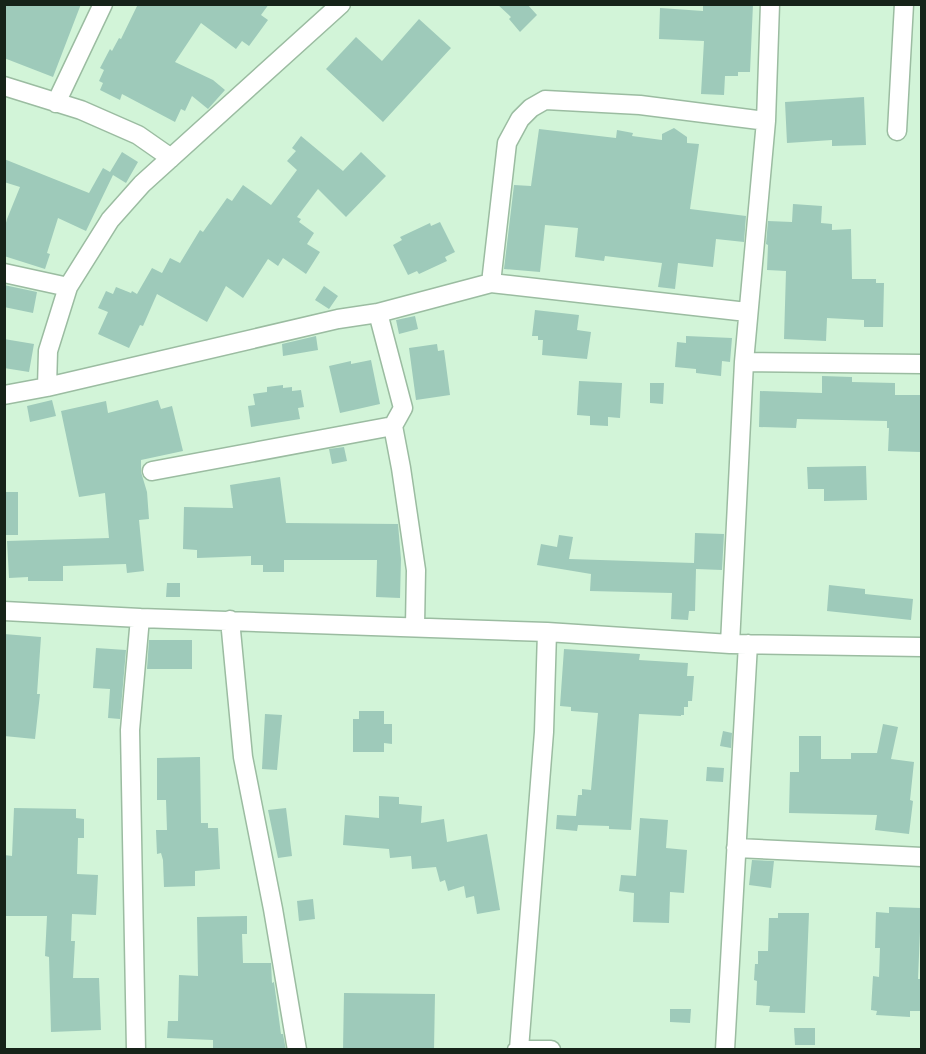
<svg xmlns="http://www.w3.org/2000/svg" width="926" height="1054" font-family="Raleway,sans-serif">
<rect width="100%" height="100%" fill="#d2f4d8"/>
<!-- building -->
<path fill="#9ecaba" d="M4 4H81L53 77 4 58Z
M138 4H269L261 15 268 20 249 46 242 41 236 49 201 23 175 62 213 80 225 90 208 109 192 96 185 111 181 109 175 122 122 94 120 100 100 90 103 83 99 81 104 70 100 68 110 49 112 51 119 38 121 39Z
M497 4H527L537 15 520 32 509 19 511 17Z
M703 4H753L750 72H738V76H725L724 95 701 94 704 41 659 39 660 8 703 11Z
M419 19 451 48 383 122 326 69 356 37 382 61Z
M864 97 866 145 832 146V140L787 143 785 102Z
M674 128 687 137V143L699 144 690 209 746 216 744 242 716 239 713 267 678 263 675 289 658 287 662 263 605 256 604 261 575 257 578 228 545 225 540 272 504 269 514 185 531 186 539 129 616 138 617 130 633 133 632 136 662 140V134Z
M301 136 343 171 361 152 386 176 346 217 318 189 297 217 301 219 299 222 314 233 307 244 320 252 306 274 283 258 278 266 268 259 243 298 226 286 207 322 157 294 143 326 140 325 129 348 98 334 108 312 98 308 106 291 113 294 116 287 131 293 132 291 137 294 152 268 162 273 170 258 180 263 200 230 203 232 227 198 232 201 243 185 271 205 297 170 287 161 296 151 292 148Z
M122 152 138 162 126 183 113 175 86 231 58 218 47 253 50 254 45 269 4 256V230L7 219 20 187 4 182V159L89 193 103 168 110 172Z
M793 204 822 206 821 223 832 224V230L851 229 852 279H876V283H884L883 327H864V320L827 318 826 341 784 339 786 271 767 270 768 245 766 244 768 221 792 222Z
M440 222 455 252 445 257 447 261 419 274 417 271 408 275 393 245 402 240 400 237 430 223 431 226Z
M4 285 37 292 33 313 4 307Z
M324 286 338 296 329 309 315 300Z
M535 310 579 315 577 330 591 332 587 359 542 355 543 340H538V336H532Z
M415 316 418 329 399 334 396 320Z
M316 336 318 350 283 356 282 344Z
M686 336 732 338 730 362 722 361 721 376 696 373V369L675 367 677 342 686 343Z
M4 339 34 344 29 372 4 368Z
M437 344 438 351 444 350 450 395 416 400 409 348Z
M371 360 380 404 340 413 329 366 351 361V364Z
M822 376 852 377V382L895 383V395H920L921 452 888 451 889 428H887V421L797 419 796 428 759 427 760 391 822 393Z
M579 381 622 383 620 418 608 417V426L590 425V416L577 415Z
M650 383H664L663 404 650 403Z
M283 385V388L292 387V391L301 390 304 407 298 408 300 419 251 427 248 406 255 405 253 394 267 392V387Z
M52 400 56 416 30 422 27 406Z
M158 400 161 409 172 406 183 451 141 460V472L147 492 149 519 139 520 144 571 127 573 126 564 63 566V581H28V577L9 578 7 541 109 538 105 493 79 497 61 411 106 401 108 413Z
M344 447 347 461 332 464 329 449Z
M866 466 867 500 824 501V489H808L807 467Z
M280 477 286 523 398 524 401 559 400 598 376 597 377 560H284V572H263V565H251V556L197 558V550L183 549 184 507 233 508 230 485Z
M4 492H18V535H4Z
M695 533 724 534 722 570 696 569 695 611H689L688 620 671 619 672 593 590 591 591 574 537 565 541 544 557 547 559 535 573 537 569 559 694 563Z
M167 583H180V597H166Z
M829 585 865 589V594L913 599 911 620 827 611Z
M4 634 41 637 37 694H40L35 739 4 736 6 662H4Z
M149 640H192V669H147Z
M96 648 126 650 120 719 108 718 110 689 93 688Z
M564 649 640 654 639 660 688 663 687 676H694L692 701H688V707H684V715H681V716L639 714 631 830 609 829V826L578 825 577 831 556 829 557 815 576 816 578 795H582V789L591 790 598 713 571 711V707L560 706Z
M359 711H384V724H392V744L384 743V752H353V719H359Z
M265 714 282 715 277 770 262 769Z
M883 724 898 727 891 759 914 762 910 800 913 801 909 834 875 830 877 815 789 813 790 772H799V736H821V759H851V753H877Z
M723 731 732 733 731 748 720 746Z
M200 757 201 823H208V828H218L220 869 195 871V886L164 887 163 860 161 853 157 854 156 830H167L166 800H157V758Z
M707 767 724 768 723 782 706 781Z
M379 796 399 797V804L422 806 421 823 444 819 447 842 487 834 500 910 477 914 474 896 466 898 464 886 448 891 445 880 440 882 436 867 412 869 411 856 390 858 389 849 343 845 345 815 379 818Z
M14 808 76 809V818L84 819V838H78L77 874 98 875 96 915 72 914 71 941H75L73 978H99L101 1030 51 1032 49 957 45 956 47 916H4V855L12 856Z
M286 808 292 856 278 858 268 810Z
M640 818 668 820 666 848 687 850 684 893 670 892 669 923 633 922 634 893 619 891 621 875 636 876Z
M752 860 774 861 771 888 749 885Z
M313 899 315 919 299 921 297 901Z
M889 907 921 908 918 979H921L920 1011H910V1017L876 1015 877 1011 871 1010 873 976 879 977 880 948H875L876 912 889 913Z
M778 913H809L805 1013 769 1012 770 1006 756 1005 757 981 754 980 755 964H758V951H768L769 918H778Z
M247 916V934H242L243 963H271L272 983 274 982 281 1034H283L286 1050H213V1040L167 1038 168 1021H178L179 975 198 976 197 917Z
M344 993 435 994 434 1050H343Z
M670 1009H691L690 1023 670 1022Z
M794 1028H815V1045H795Z"/>
<g fill="none" stroke-linecap="round" stroke-linejoin="round">
<!-- street casing -->
<g stroke="#9bbca1" stroke-width="21">
<path id="street" d="M4 86 81 110 138 135 171 158
M56 103 103 4
M897 131 904 4
M4 273 68 287
M491 283 507 143 520 119 531 108 545 100 640 105 766 121
M378 313 403 408 393 426 401 468 416 570 415 626
M744 362 922 364
M47 387 48 351 68 287 110 220 142 184 341 4
M4 395 47 387 338 319 378 313 491 283 747 312
M152 471 393 426
M4 611 140 618 547 632 730 644 922 647
M230 620 243 757 273 909 297 1050
M730 644 744 362 766 121 770 4
M736 848 922 857
M519 1049 544 732 547 632
M136 1050 130 730 140 618
M517 1050H551
M725 1050 748 644"/>
</g>
<!-- street -->
<use href="#street" stroke="#fff" stroke-width="18"/>
</g>
<!-- border -->
<rect width="926" height="1054" fill="none" stroke="#162319" stroke-width="12"/>
</svg>
